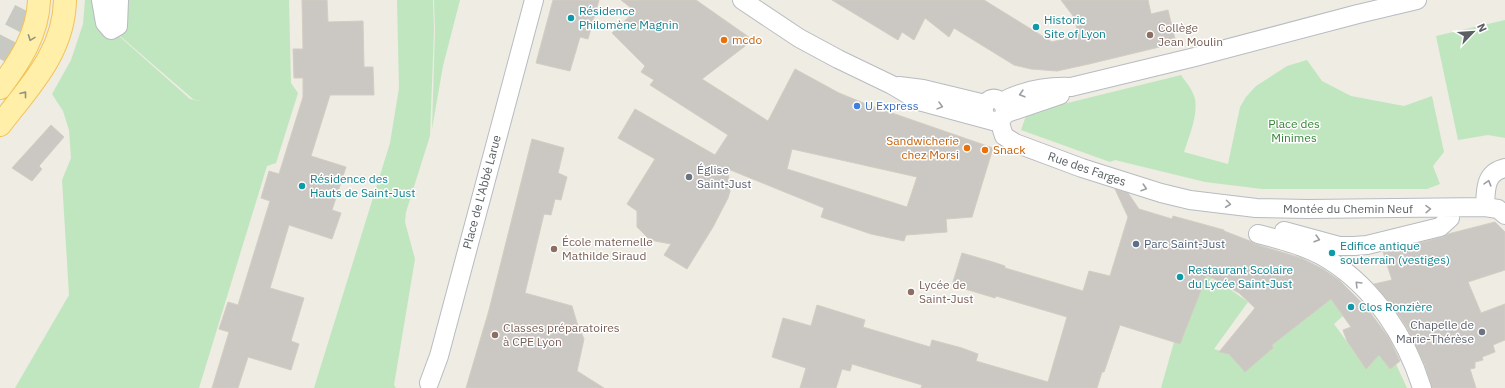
<svg xmlns="http://www.w3.org/2000/svg" width="1505" height="388" font-family="'IBM Plex Sans',sans-serif">
<rect width="100%" height="100%" fill="#eeece3"/>
<!-- green -->
<path fill="#c0e6bf" d="M85 0H112L119 36 190 99 200 101 193 99 120 36 123 0H289L291 83 298 93 276 163 267 166 199 388H15L69 295 62 180 71 158 69 130 63 111 52 94 71 60 83 24Z
M397 0H433L434 30 430 136 406 212 405 222 415 259 394 385 396 388H314L390 143 399 88Z
M434 0H460L443 66 432 129 435 30Z
M1505 20V138L1488 135 1458 140 1436 36Z
M1307 60 1322 81 1351 96 1404 106 1432 96 1444 152 1433 166 1440 184 1427 189H1262L1205 182 1115 160 1110 162 1021 130 1027 113 1181 75C1186 82 1193 90 1195 99 1198 116 1189 136 1184 152L1228 164 1240 107 1246 97 1256 86 1287 66Z
M1208 273 1215 276 1210 280 1220 282 1248 302 1214 349 1235 355 1233 358 1245 372 1272 345 1331 299 1343 316 1334 324 1366 368 1379 355 1389 368 1395 362 1407 388H1161L1174 342 1180 343Z"/>
<!-- building -->
<path fill="#cbc8c3" stroke="#d3cdc2" fill-rule="evenodd" d="M302 0H327L328 22 363 21 364 67H373L374 95H330L311 156 346 167 332 210 341 213 332 239 289 225 270 288 304 298 291 341 299 344 291 370 248 357 238 388H212L229 332 219 329 228 302 238 305 270 201 261 198 269 171 279 174 303 97V78H294L293 49H303Z
M553 0H599L588 39 580 37 570 71 536 63Z
M621 0H696L753 40 702 79 768 121 795 69 839 93 866 104 993 148 972 217 946 219 947 232 906 235 904 241 871 234 821 217 824 208 728 169 730 191 728 198 713 227 687 269 664 255 671 244 650 240 637 227V211L627 204 655 159 618 138 635 109 715 155 728 135 650 85 654 80 641 72 645 66 612 33 635 11ZM792 149 917 177 907 207 787 169Z
M832 0H984L1052 42 1079 35 1073 16 1061 0H1148L1151 14 1168 10 1176 43 1089 64 1057 71 1031 69 1014 65 954 28 949 37 925 18 914 40 902 32 898 40Z
M51 125 64 137 39 166 42 169 32 181 12 168Z
M532 139 564 148 558 173 567 177 561 200 555 199 551 215 544 214 525 293 572 306 577 323 584 339 577 371 604 388H466L489 310Z
M1115 189 1128 193 1139 209 1172 219 1173 216 1224 230V231L1250 241 1255 244 1301 258 1323 269 1339 280 1366 307 1389 338 1400 361 1390 369 1379 355 1366 369 1347 341 1343 330 1351 327 1331 299 1272 345 1273 348 1245 372 1229 354 1219 352 1255 308 1239 293 1207 275 1180 344 1120 325 1104 372H1102L1097 388H921L922 385 852 364 850 371 842 369 836 388H800L806 368 772 357 783 318 811 326 817 305 865 320 863 327 930 347 932 340 962 348 978 354 976 361 1048 382 1067 317 996 296 995 298 952 285 962 253 993 262 1005 266V268L1083 291 1089 271 1110 276 1128 217Z
M1495 222 1505 232V270L1468 282 1481 313 1505 304V340L1493 345 1495 352 1482 357 1483 360 1475 362V368L1470 369 1476 388H1432L1425 365 1407 328 1395 309 1374 284 1392 280 1383 252 1443 237 1448 234Z"/>
<g fill="none" stroke-linecap="round" stroke-linejoin="round">
<!-- highway-tunnel -->
<path stroke="#c9c9c3" stroke-width="22" stroke-dasharray="22 11" stroke-linecap="butt" d="M0 59 30 0"/>
<!-- street casing -->
<g stroke="#b8bbc0" stroke-width="20">
<path id="street" d="M101 0 105 23 111 30 118 26 119 0
M742 0 799 38 838 59 892 85 919 101 993 121C1017 121 1000 87 986 103 982 109 984 116 989 120
M899 86 923 89 985 104
M1001 102C1022 91 1047 86 1071 87L1195 57 1358 14 1417 0
M1004 114 1060 95
M999 120 1004 136 1015 143 1082 168 1161 193 1190 200 1256 208 1308 209 1485 207 1498 209 1505 215
M1485 207C1486 190 1484 173 1505 168
M1284 231 1339 246H1354L1367 245 1440 227 1450 218 1449 208
M1258 234C1282 240 1308 247 1329 260 1375 289 1406 337 1422 388
M429 383 439 356 534 0"/>
</g>
<!-- primary casing -->
<g stroke="#f2c358" stroke-width="24">
<path id="primary" d="M0 88C20 61 38 34 39 0
M0 125C30 86 64 52 65 0"/>
</g>
<!-- street -->
<use href="#street" stroke="#fff" stroke-width="18"/>
<!-- primary -->
<use href="#primary" stroke="#ffefa8" stroke-width="22"/>
</g>
<!-- one-way arrows -->
<defs><path id="oneway-chevron" d="M-2-3.5L2.5 0L-2 3.5" fill="none" stroke-width="1.6" stroke-linecap="round" stroke-linejoin="round"/></defs>
<g stroke="#94927c">
<use href="#oneway-chevron" transform="translate(31 38) rotate(111)"/>
<use href="#oneway-chevron" transform="translate(24 94) rotate(-52)"/>
</g>
<g stroke="#9da0a2">
<use href="#oneway-chevron" transform="translate(1022 94) rotate(164)"/>
<use href="#oneway-chevron" transform="translate(940 106) rotate(15)"/>
<use href="#oneway-chevron" transform="translate(1488 183) rotate(-74)"/>
<use href="#oneway-chevron" transform="translate(1144 188) rotate(18)"/>
<use href="#oneway-chevron" transform="translate(1228 204) rotate(7)"/>
<use href="#oneway-chevron" transform="translate(1428 209) rotate(-1)"/>
<use href="#oneway-chevron" transform="translate(1317 239) rotate(16)"/>
<use href="#oneway-chevron" transform="translate(1358 284) rotate(-135)"/>
</g>
<!-- markers -->
<g fill="#0f9aa8" stroke="#fff" stroke-width="1.5">
<circle cx="571" cy="18" r="4"/>
<circle cx="1036" cy="27" r="4"/>
<circle cx="302" cy="186" r="4"/>
<circle cx="1332" cy="253" r="4"/>
<circle cx="1180" cy="277" r="4"/>
<circle cx="1351" cy="307" r="4"/>
</g>
<g fill="#8d6e63" stroke="#fff" stroke-width="1.5">
<circle cx="1150" cy="35" r="4"/>
<circle cx="554" cy="249" r="4"/>
<circle cx="911" cy="292" r="4"/>
<circle cx="495" cy="335" r="4"/>
</g>
<g fill="#e8710a" stroke="#fff" stroke-width="1.5">
<circle cx="724" cy="40" r="4"/>
<circle cx="967" cy="148" r="4"/>
<circle cx="985" cy="150" r="4"/>
</g>
<circle fill="#3f7fe0" stroke="#fff" stroke-width="1.5" cx="857" cy="106" r="4"/>
<g fill="#6b7280" stroke="#fff" stroke-width="1.5">
<circle cx="689" cy="177" r="4"/>
<circle cx="1482" cy="332" r="4"/>
</g>
<circle fill="#5c6f8a" stroke="#fff" stroke-width="1.5" cx="1136" cy="244" r="4"/>
<g text-anchor="middle" stroke-width="3" stroke-linejoin="round" paint-order="stroke">
<!-- culture labels -->
<g font-size="12" fill="#0d838f" stroke="#fff" text-anchor="start">
<text x="579" y="15">Résidence<tspan x="579" dy="14">Philomène Magnin</tspan></text>
<text x="1044" y="24">Historic<tspan x="1044" dy="14">Site of Lyon</tspan></text>
<text x="310" y="183">Résidence des<tspan x="310" dy="14">Hauts de Saint-Just</tspan></text>
<text x="1340" y="250">Edifice antique<tspan x="1340" dy="14">souterrain (vestiges)</tspan></text>
<text x="1188" y="274">Restaurant Scolaire<tspan x="1188" dy="14">du Lycée Saint-Just</tspan></text>
<text x="1359" y="311">Clos Ronzière</text>
</g>
<!-- education labels -->
<g font-size="12" fill="#785e54" stroke="#fff" text-anchor="start">
<text x="1158" y="32">Collège<tspan x="1158" dy="14">Jean Moulin</tspan></text>
<text x="562" y="246">École maternelle<tspan x="562" dy="14">Mathilde Siraud</tspan></text>
<text x="919" y="289">Lycée de<tspan x="919" dy="14">Saint-Just</tspan></text>
<text x="503" y="332">Classes préparatoires<tspan x="503" dy="14">à CPE Lyon</tspan></text>
</g>
<!-- food labels -->
<g font-size="12" fill="#c56008" stroke="#fff" text-anchor="start">
<text x="732" y="44">mcdo</text>
<text x="959" y="145" text-anchor="end">Sandwicherie<tspan x="959" dy="14">chez Morsi</tspan></text>
<text x="993" y="154">Snack</text>
</g>
<!-- shop labels -->
<g font-size="12" fill="#366cbe" stroke="#fff" text-anchor="start">
<text x="865" y="110">U Express</text>
</g>
<!-- park labels -->
<g font-size="12" fill="#338335" stroke="#fff">
<text x="1294" y="128">Place des<tspan x="1294" dy="14">Minimes</tspan></text>
</g>
<!-- street labels -->
<g font-size="12" fill="#5b6064" stroke="#fff">
<text transform="translate(1087 169) rotate(19)" y="4">Rue des Farges</text>
<text transform="translate(482 192) rotate(-75)" y="4">Place de L'Abbé Larue</text>
<text x="1348" y="213">Montée du Chemin Neuf</text>
</g>
<!-- worship labels -->
<g font-size="12" fill="#5b616d" stroke="#fff" text-anchor="start">
<text x="697" y="174">Église<tspan x="697" dy="14">Saint-Just</tspan></text>
<text x="1474" y="329" text-anchor="end">Chapelle de<tspan x="1474" dy="14">Marie-Thérèse</tspan></text>
</g>
<!-- service labels -->
<g font-size="12" fill="#4e5e75" stroke="#fff" text-anchor="start">
<text x="1144" y="248">Parc Saint-Just</text>
</g>
</g>
<!-- north arrow -->
<g transform="translate(1473 32) rotate(65)" stroke="#ffffff" stroke-width="3" paint-order="stroke">
<path d="M0-3L7 15L0 10L-7 15Z" fill="#5b6064"/>
<text y="-6" font-size="11" font-weight="bold" text-anchor="middle" fill="#5b6064">N</text>
</g>
</svg>
